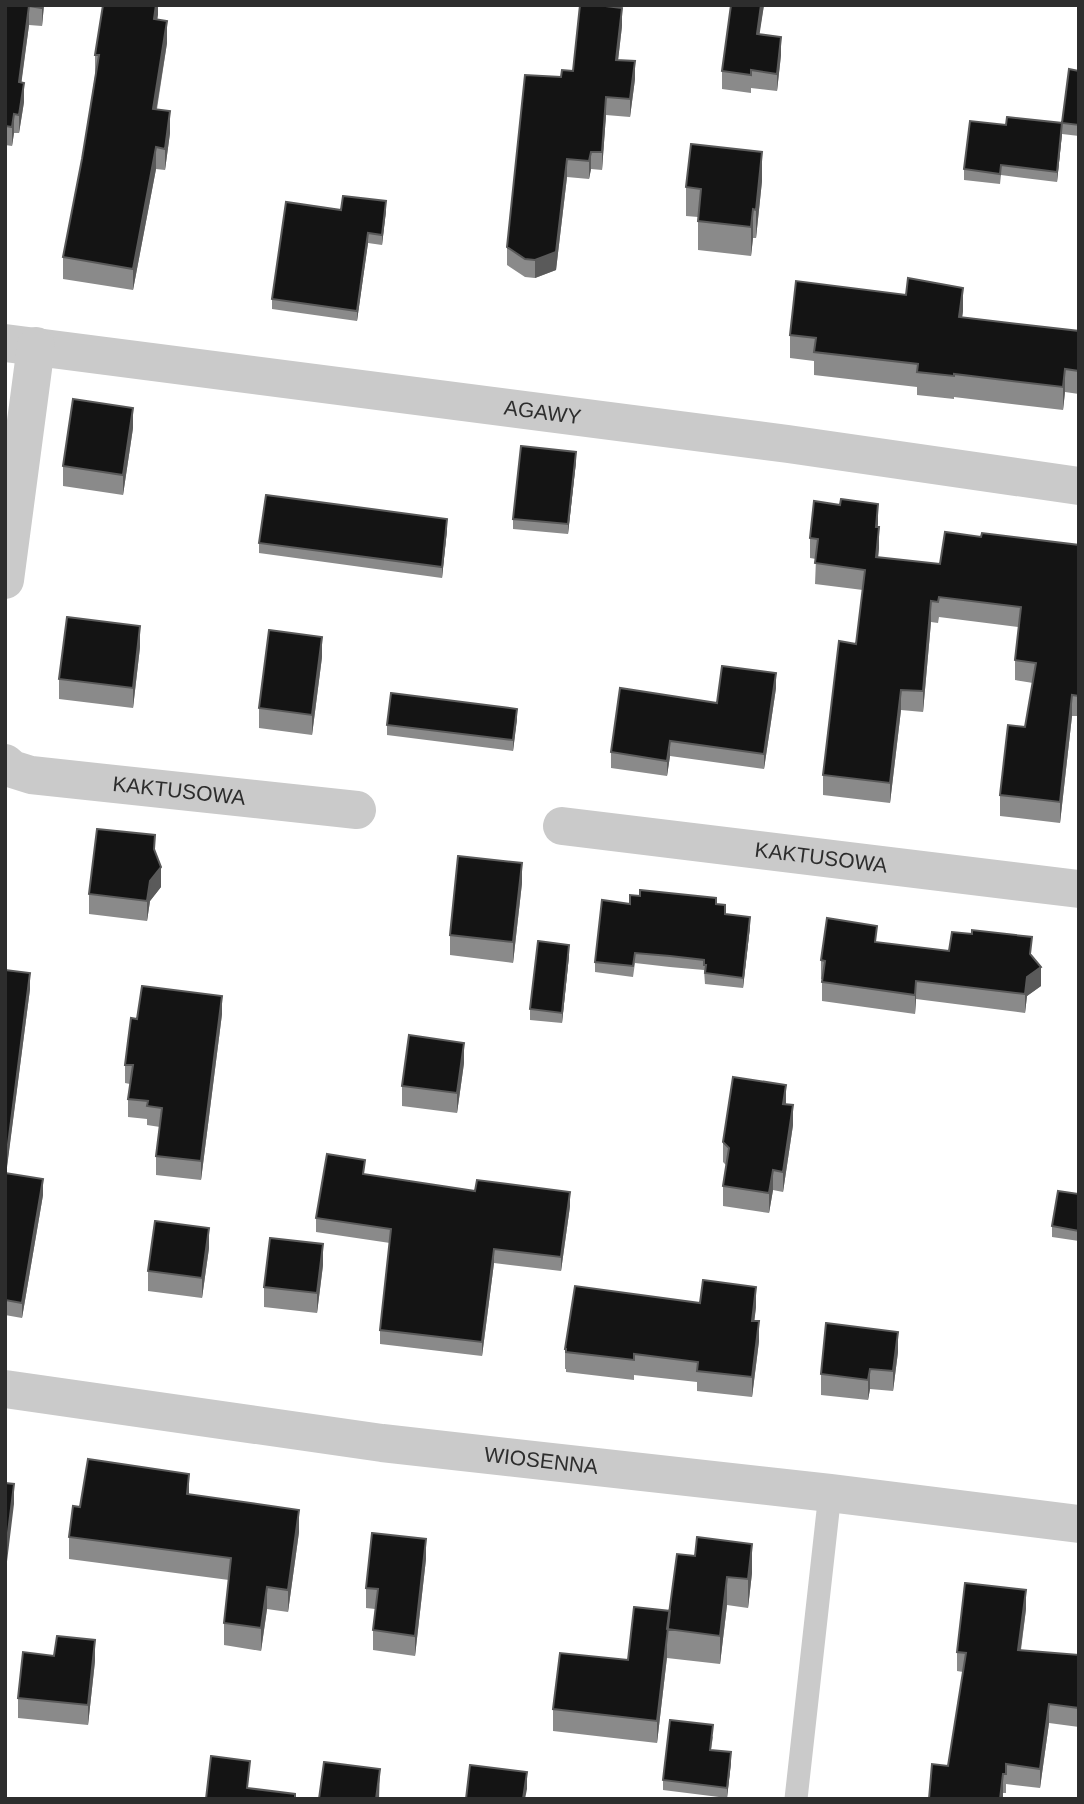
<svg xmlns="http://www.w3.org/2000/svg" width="1084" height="1804" font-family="Arial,sans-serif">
<rect width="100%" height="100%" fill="#fff"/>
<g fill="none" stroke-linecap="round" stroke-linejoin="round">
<!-- lane -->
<path stroke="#cacaca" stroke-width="23" d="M796 1799 830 1493"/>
<!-- street -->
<g stroke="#cacaca" stroke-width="38">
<path id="s1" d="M5 343 788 444 1079 486"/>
<path d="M5 580 36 346"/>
<path id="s2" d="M5 763 12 769 31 775 357 810"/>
<path id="s3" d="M562 826 1079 889"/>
<path id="s4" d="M5 1389 382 1443 830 1493 1079 1524"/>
</g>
</g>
<!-- wall -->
<path fill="#8a8a8a" d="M5 5H44L42 26 29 25 21 83 24 102 19 133H14L12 146 5 145Z
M158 5 157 20 167 43 157 109 170 133 165 170 156 169 133 290 63 279V257L82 159 95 76V55Z
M731 5H764L759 34 781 55 777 91 751 88V93L722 89V71Z
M622 26 618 60 635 79 630 117 606 115 602 170 591 169 589 179 567 177 556 270 535 278 525 277 507 265V247L573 71Z
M1079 71V136L1062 134 1057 182 1001 175 1000 184 964 180V169L1062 123Z
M762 181 756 238H753L751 256 698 250V217L686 216V187Z
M341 210 386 211 382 245 368 243 357 321 272 309V299Z
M963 311 962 317 1079 331V394L1065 392 1063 410 954 397V399L917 395V387L814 375V361L790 358V335Z
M133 428 123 495 63 486V466Z
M576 462 568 534 513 529V519Z
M878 527 879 548 878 557 940 564 981 537 1079 545V716H1072L1060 823 1000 816V795L1025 727 1033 683 1015 680V660L1019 627 939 617 938 623 931 622 923 712 901 710 890 803 823 795V775L856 644 863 590 815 584 816 559 810 558V538Z
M447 530 442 578 259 553V543Z
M140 647 133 708 59 699V679Z
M322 657 312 735 259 728V708Z
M776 688 764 769 670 756 667 776 611 768V752L717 703Z
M517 719 513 751 387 735V725Z
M155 853 161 887 150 901 147 921 89 914V894Z
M522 883 513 963 450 955V935Z
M630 904H716L725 914 750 927 743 988 705 984 704 970 670 967 635 963 633 977 595 972V962Z
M877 942 949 951 1032 957 1041 986 1027 996 1025 1013 916 999 915 1014 822 1001V979H821V960Z
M569 956 562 1023 530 1020V1009Z
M5 970 30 989 6 1173 43 1195 22 1318 5 1315Z
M222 1014 201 1180 156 1175V1156L160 1127 147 1125V1119L128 1117V1099L130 1084 125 1083V1065L137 1019Z
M464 1063 457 1113 402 1106V1086Z
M786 1104 793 1125 783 1192 773 1190 769 1213 723 1206V1186L726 1165 723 1162V1142Z
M365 1175 570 1206 561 1271 494 1263 482 1356 380 1344V1330L390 1243 316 1232V1218Z
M1079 1194V1241L1052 1237V1226Z
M209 1248 202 1298 148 1291V1271Z
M323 1265 317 1313 264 1307V1287Z
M700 1303 756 1307 754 1321 759 1341 752 1397 697 1391V1382L634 1375V1380L566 1372V1369H565V1349Z
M898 1352 893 1391 870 1389 868 1400 821 1395V1374Z
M189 1494 299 1532 288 1612 267 1609 261 1651 224 1645V1623L229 1580 69 1559V1537L80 1507Z
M677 1554 752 1573 748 1608 727 1605 720 1664 667 1658V1657L657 1743 553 1731V1709L628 1660 670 1611Z
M426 1559 415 1656 373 1650V1630L375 1609 366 1608V1588Z
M1026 1609 1021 1650 1079 1655V1654V1727L1049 1723 1040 1788 1006 1784V1793H1003V1799H929L948 1766 963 1672 957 1671V1652Z
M95 1661 88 1725 18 1718V1698Z
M713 1736 711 1750 731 1763 727 1798 663 1790V1780Z"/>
<!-- shaded-wall -->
<path fill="#5a5a5a" d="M42 5H44L42 26Z
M156 5H158V15L154 41V19Z
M761 5H764L757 51V34Z
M29 6V25L19 101V82Z
M622 8V26L616 78V60Z
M167 21V43L153 130V109Z
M781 37V55L777 91V74Z
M635 61V79L630 117V99Z
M24 83V102L19 133V115Z
M606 97V115L602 170V152Z
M170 111V133L165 170V149Z
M14 114V133L12 146V127Z
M1062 123V134L1057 182V172Z
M156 147V169L133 290V269Z
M591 152V169L589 179V161Z
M762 152V181L756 238V210Z
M567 159V177L556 270 535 278V260Z
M386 201V211L382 245V235Z
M753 209V238L751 256V227Z
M368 233V243L357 321V311Z
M963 288V311L959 340V317Z
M1065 369V392L1063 410V387Z
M133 408V428L123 495V475Z
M576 452V462L568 534V524Z
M878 504V524L876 547V527Z
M447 519V530L442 578V567Z
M879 527V548L876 577V557Z
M931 601V622L923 712V691Z
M140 626V647L133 708V688Z
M322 637V657L312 735V715Z
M776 673V688L764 769V754Z
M901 690V710L890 803V783Z
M1072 695V716L1060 823V802Z
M517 709V719L513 751V740Z
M670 741V756L667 776V761Z
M522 863V883L513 963V942Z
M161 867V887L150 901 147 921V901L150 881Z
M750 917V927L743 988V978Z
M569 945V956L562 1023V1013Z
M1041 967V986L1027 996 1025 1013V994L1027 977Z
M30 973V989L5 1183V1168Z
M916 981V999L915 1014V995Z
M222 996V1014L201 1180V1161Z
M464 1043V1063L457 1113V1093Z
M786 1085V1105L783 1104Z
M793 1105V1125L783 1192V1172Z
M773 1170V1190L769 1213V1193Z
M43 1179V1195L22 1318V1303Z
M570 1192V1206L561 1271V1257Z
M209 1228V1248L202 1298V1278Z
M323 1244V1265L317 1313V1293Z
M494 1249V1263L482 1356V1342Z
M756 1287V1307L752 1341V1321Z
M759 1321V1341L752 1397V1377Z
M898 1332V1352L893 1391V1371Z
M870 1369V1389L868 1400V1380Z
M189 1474V1496L187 1494Z
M14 1484V1504L5 1578V1557Z
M299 1510V1532L288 1612V1590Z
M426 1539V1559L415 1656V1636Z
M752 1544V1573L748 1608V1579Z
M727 1577V1605L720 1664V1636Z
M267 1587V1609L261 1651V1628Z
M1026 1590V1609L1018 1669V1650Z
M667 1635V1657L657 1743V1721Z
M95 1640V1661L88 1725V1705Z
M1049 1704V1723L1040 1788V1769Z
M731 1752V1763L727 1798V1788Z
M380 1769 379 1799H376Z
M527 1772V1789L525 1799H523Z
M1003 1774V1799H1000Z"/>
<!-- building -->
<path fill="#141414" stroke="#5a5a5a" stroke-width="2" d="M5 5H42V8L29 6 19 82 24 83 19 115 14 114 12 127 5 126Z
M103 5H156L154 19 167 21 153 109 170 111 165 149 156 147 133 269 63 257 82 159 99 55H95Z
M580 5H597L622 8 616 60 635 61 630 99 606 97 602 152H591L589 161 567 159 556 252 535 260 525 259 507 247 525 75 561 77 562 70 573 71Z
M731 5H761L757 34 781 37 777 74 751 70V75L722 71Z
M1069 69 1079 71V125L1062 123Z
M1007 117 1062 123 1057 172 1001 165 1000 174 964 169 970 121 1006 125Z
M691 144 762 152 756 210 753 209 751 227 698 221 701 189 686 187Z
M343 196 386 201 382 235 368 233 357 311 272 299 286 202 341 210Z
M908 278 963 288 959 317 1079 331V371L1065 369 1063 387 954 374V376L917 372 918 364 814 352 816 338 790 335 796 281 906 295Z
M73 399 133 408 123 475 63 466Z
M521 446 576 452 568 524 513 519Z
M266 495 447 519 442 567 259 543Z
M841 499 878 504 876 527H879L876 557 940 564 945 532 981 537 982 533 1079 545V696L1072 695 1060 802 1000 795 1008 725 1025 727 1036 663 1015 660 1021 607 939 597 938 602 931 601 923 691 901 690 890 783 823 775 839 641 856 644 865 570 815 563 818 539 810 538 814 501 840 505Z
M67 617 140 626 133 688 59 679Z
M269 630 322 637 312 715 259 708Z
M722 666 776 673 764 754 670 741 667 761 611 752 620 688 717 703Z
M391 693 517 709 513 740 387 725Z
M97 829 155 835 154 849 161 867 150 881 147 901 89 894Z
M458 856 522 863 513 942 450 935Z
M640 890 716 898V904L725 905V914L750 917 743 978 705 973 706 965H704V960L670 956 635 953 633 966 595 962 602 900 630 904V895L640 896Z
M827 918 877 926 875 942 949 951 952 932 972 934V930L1032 937 1030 954 1041 967 1027 977 1025 994 916 981 915 995 822 982 825 961 821 960Z
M538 941 569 945 562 1013 530 1009Z
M5 970 30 973 5 1168Z
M142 986 222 996 201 1161 156 1156 162 1108 147 1106 148 1101 128 1099 133 1065H125L128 1041 131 1018 137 1019Z
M409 1035 464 1043 457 1093 402 1086Z
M733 1077 786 1085 783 1104 793 1105 783 1172 773 1170 769 1193 723 1186 729 1148 723 1142Z
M327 1154 365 1160 363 1174 475 1191 477 1180 570 1192 561 1257 494 1249 482 1342 380 1330 391 1229 316 1218Z
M5 1173 43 1179 22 1303 5 1300Z
M1058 1191 1079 1194V1231L1052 1226Z
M155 1221 209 1228 202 1278 148 1271Z
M270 1238 323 1244 317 1293 264 1287Z
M703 1280 756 1287 752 1321H759L752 1377 697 1371 698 1362 634 1354V1360L566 1352V1349H565L575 1286 700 1303Z
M826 1323 898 1332 893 1371 870 1369 868 1380 821 1374Z
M88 1459 189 1474 187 1494 299 1510 288 1590 267 1587 261 1628 224 1623 231 1558 69 1537 73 1506 80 1507Z
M5 1483 14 1484 5 1557Z
M372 1533 426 1539 415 1636 373 1630 378 1589 366 1588Z
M697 1537 752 1544 748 1579 727 1577 720 1636 667 1629 677 1554 695 1556Z
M965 1583 1026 1590 1018 1650 1079 1655V1654V1708L1049 1704 1040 1769 1006 1764V1774H1003L1000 1799H929L932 1764 948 1766 966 1653 957 1652Z
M634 1607 670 1611 657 1721 553 1709 560 1653 628 1660Z
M57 1636 95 1640 88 1705 18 1698 23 1652 54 1656Z
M670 1720 713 1725 710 1750 731 1752 727 1788 663 1780Z
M211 1756 250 1761 247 1788 295 1794V1799H206Z
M324 1762 380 1769 376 1799H319Z
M470 1765 527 1772 523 1799H466Z"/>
<g text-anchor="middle" stroke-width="7" stroke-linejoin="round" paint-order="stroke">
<!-- street labels -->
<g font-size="21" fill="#2d2d2d" stroke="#fff">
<text dy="7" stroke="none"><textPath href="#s1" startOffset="542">AGAWY</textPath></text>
<text dy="7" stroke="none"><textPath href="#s2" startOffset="178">KAKTUSOWA</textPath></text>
<text dy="7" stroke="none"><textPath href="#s3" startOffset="261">KAKTUSOWA</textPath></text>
<text dy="7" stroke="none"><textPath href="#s4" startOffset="541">WIOSENNA</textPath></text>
</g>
</g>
<!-- border -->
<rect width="1084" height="1804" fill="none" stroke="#2d2d2d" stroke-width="14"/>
</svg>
